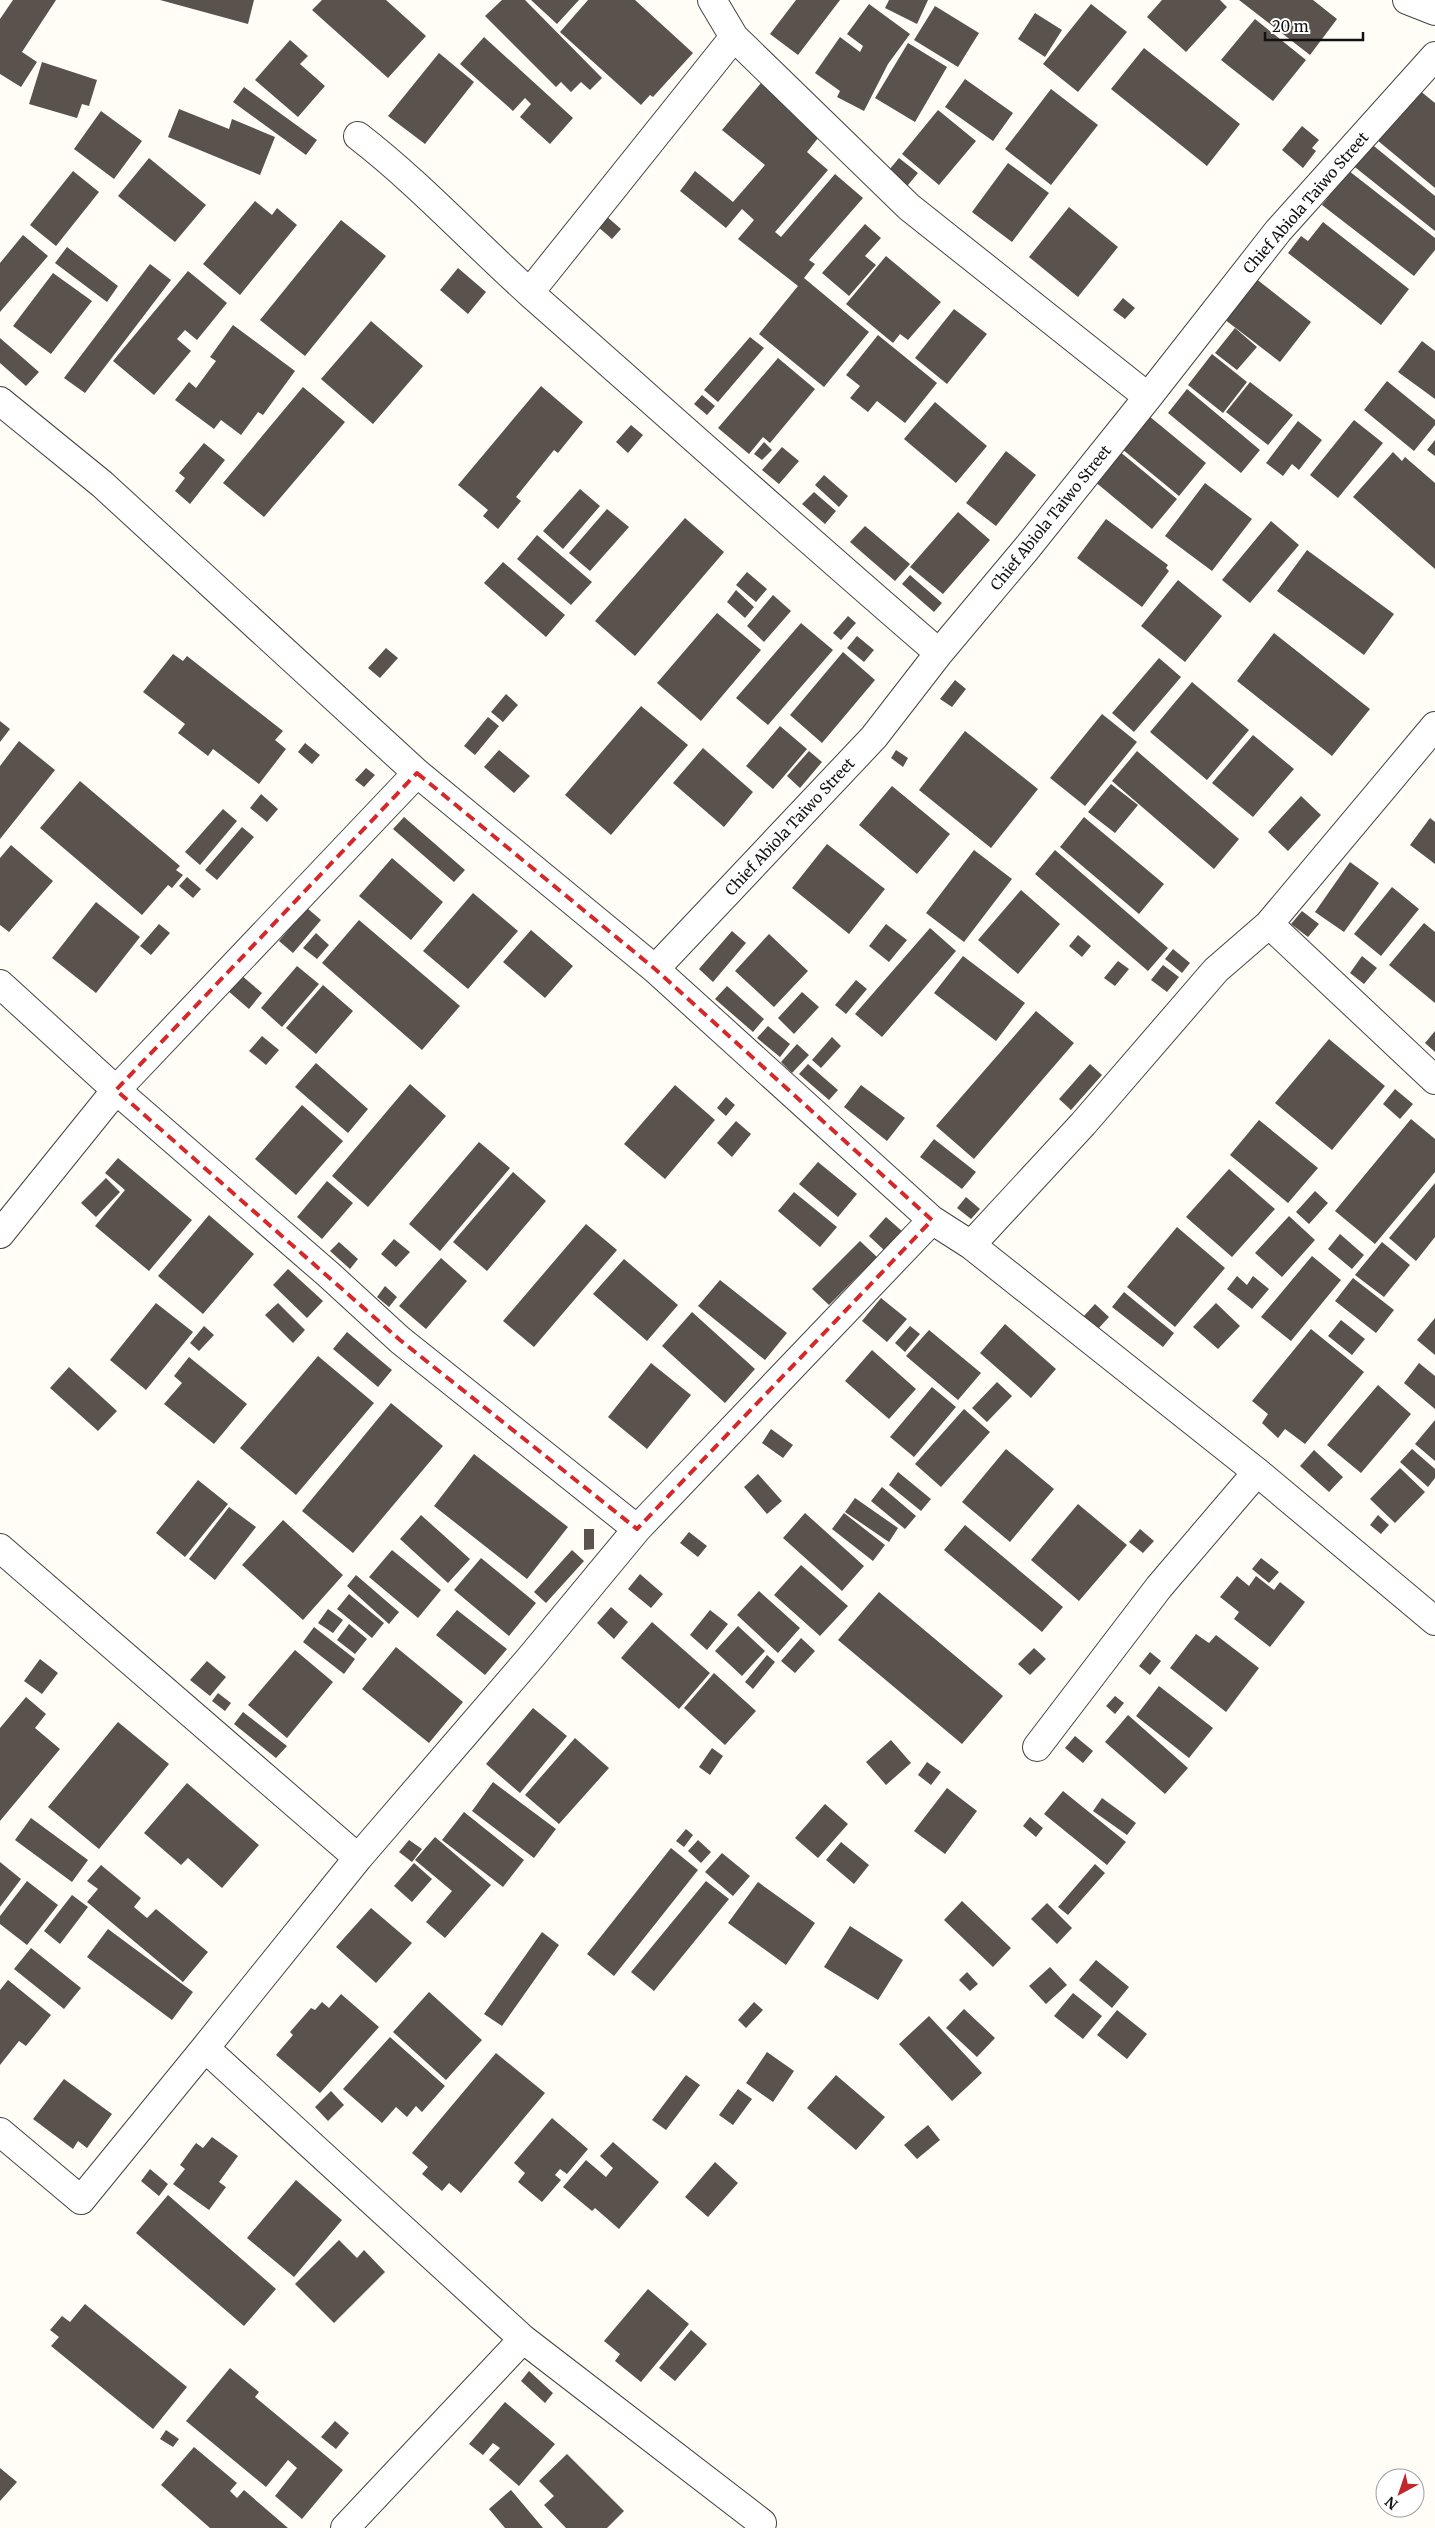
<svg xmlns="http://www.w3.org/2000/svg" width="1435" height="2528" font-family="Merriweather,serif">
<rect width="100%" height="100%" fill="#fffdf5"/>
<!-- building -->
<path fill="#5a524d" d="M13 0H56L22 52 37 62 21 87 0 74V19Z
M160 0H254L248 24Z
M322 0H386L426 36 388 78 312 10Z
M502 0H525L602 78 590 90 581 82 571 92 561 82 556 87 485 16Z
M531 0H579L557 24Z
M588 0H635L693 53 653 97 650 95 641 105 560 32Z
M796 0H840L798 55 770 34Z
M889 0H928L917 24 885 8Z
M1162 0H1220L1227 7 1186 52 1147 17Z
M1239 0H1313L1337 19 1310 55Z
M869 4 910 34 888 64 864 111 837 97 840 91 815 73 840 37 860 52 863 46 847 34Z
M1091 4 1127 32 1078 92 1043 64Z
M935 6 979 33 958 67 914 40Z
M1035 13 1062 30 1045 57 1018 39Z
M1255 19 1306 60 1273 101 1221 60Z
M484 37 573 118 550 144 520 117 531 104 525 98 513 111 460 64Z
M290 40 308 56 300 64 325 86 298 117 255 80Z
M908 43 947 67 915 122 875 98Z
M1144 48 1240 124 1207 166 1111 89Z
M439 53 474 82 425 144 388 116Z
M42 62 97 80 89 106 82 104 77 118 29 104Z
M965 79 1013 113 993 141 945 107Z
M761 83 822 133 807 152 828 170 775 232 781 237 835 174 863 198 809 260 815 264 804 278 869 332 824 387 759 334 798 286 738 239 754 220 742 209 726 228 680 191 695 171 733 202 765 165 722 130Z
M244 87 317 140 306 155 233 102Z
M1051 89 1098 125 1051 185 1005 149Z
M1419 90 1435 103V188L1377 140Z
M179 109 229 129 232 119 275 137 260 175 168 137Z
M938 110 976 141 939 185 902 154Z
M101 111 142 141 114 179 74 149Z
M1302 126 1319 140 1312 148 1316 151 1303 168 1282 150Z
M1369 142 1435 196V231L1351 164Z
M149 158 206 205 175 242 118 196Z
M899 158 918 173 903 191 884 176Z
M1008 163 1049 193 1012 242 972 212Z
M73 171 99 192 56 246 30 225Z
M1349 171 1435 238V250L1414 276 1322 205Z
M255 201 272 215 277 208 297 225 240 295 203 264Z
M1069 207 1118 247 1078 297 1029 257Z
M605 215 621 229 612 239 597 226Z
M341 220 386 256 305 356 260 320Z
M1323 222 1409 289 1381 325 1288 253 1301 236 1308 241Z
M865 224 881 238 865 256 876 265 849 296 822 273Z
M23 235 48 256 0 312V263Z
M67 247 118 286 107 302 55 263Z
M886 256 941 302 908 340 900 334 893 343 846 304Z
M150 264 171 280 85 393 64 378Z
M458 268 486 292 468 314 440 290Z
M188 271 227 303 197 340 185 330 177 339 191 351 154 395 113 361Z
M53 273 92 301 51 354 13 326Z
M1255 278 1311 322 1280 362 1224 319Z
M1123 298 1135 308 1125 319 1113 310Z
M954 309 987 334 947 384 915 358Z
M371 321 423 366 373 424 321 379Z
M233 325 295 371 263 415 258 412 241 435 221 420 214 429 175 400 189 382 196 388 216 361 210 357Z
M1235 328 1257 347 1237 370 1215 353Z
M878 335 937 383 905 423 877 401 868 412 850 398 860 386 846 375Z
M750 337 764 348 718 402 704 390Z
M0 338 39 372 26 386 0 363Z
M1422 341 1435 351V399L1398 372Z
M1212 354 1247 382 1223 413 1188 385Z
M778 358 815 389 770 443 763 437 749 454 718 428Z
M1387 381 1435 420V425L1414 451 1364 410Z
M1250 382 1293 415 1268 445 1226 412Z
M541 386 583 422 558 453 554 450 516 497 521 501 498 529 483 516 488 510 458 485Z
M303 387 345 422 264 517 223 483Z
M1187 389 1260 450 1241 473 1168 413Z
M702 395 715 406 707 415 694 404Z
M935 402 987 446 956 483 904 439Z
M1149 416 1206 463 1179 496 1122 449Z
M1354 420 1383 443 1338 498 1310 475Z
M1298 421 1322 440 1299 470 1292 464 1283 476 1266 463Z
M631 425 643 435 628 453 616 442Z
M1435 440V456L1427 450Z
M764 442 772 450 762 460 754 454Z
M204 443 225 460 190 504 175 491 185 478 179 473Z
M782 447 799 461 779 484 762 470Z
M1006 451 1036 475 996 526 966 503Z
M1119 451 1177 499 1152 529 1094 481Z
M1393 452 1402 461 1405 457 1435 483V569L1353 497Z
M824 475 848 496 839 507 815 485Z
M1205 483 1252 519 1212 571 1165 536Z
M580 489 600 506 563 549 543 531Z
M814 492 836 511 825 524 802 504Z
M607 509 629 527 590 571 569 553Z
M958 512 990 540 943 594 910 567Z
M685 518 724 552 635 656 595 621Z
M1106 519 1168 565 1166 568 1169 571 1142 607 1077 558Z
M1271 521 1299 545 1250 603 1222 580Z
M865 526 910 564 895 581 850 542Z
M537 535 592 582 571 605 517 559Z
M1307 550 1394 614 1364 655 1277 591Z
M503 562 565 615 546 637 484 583Z
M747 572 767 589 756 602 736 585Z
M910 575 942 603 934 612 902 584Z
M1178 580 1222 616 1185 662 1141 626Z
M736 590 754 607 745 618 727 602Z
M773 595 791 611 764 642 747 626Z
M717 613 761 650 701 721 657 683Z
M848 616 856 623 841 640 833 633Z
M801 623 833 650 768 725 736 698Z
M1274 633 1370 709 1332 756 1237 681Z
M857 636 874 650 864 662 847 648Z
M386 648 398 658 380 678 368 668Z
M843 652 875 680 822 743 790 715Z
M173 654 183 661 187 656 283 731 275 740 286 749 259 784 213 749 208 756 178 733 185 724 143 692Z
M1159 658 1181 677 1134 732 1112 713Z
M955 680 966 689 952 707 940 699Z
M1192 682 1249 730 1207 780 1150 732Z
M506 694 518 705 503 722 491 712Z
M641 706 688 745 611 835 565 795Z
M1102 714 1137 742 1085 806 1050 778Z
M488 717 499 726 475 755 464 746Z
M0 721 10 729 0 742Z
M780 726 807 749 773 789 746 766Z
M965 731 1038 789 991 848 919 790Z
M1253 735 1294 769 1253 817 1212 783Z
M19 741 55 770 0 839V766Z
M305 743 320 755 312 764 298 752Z
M703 748 753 792 724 827 673 783Z
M499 750 530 776 514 793 484 767Z
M896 750 908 758 903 767 891 758Z
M809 751 822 762 800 788 787 776Z
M1137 751 1239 839 1214 869 1112 781Z
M366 768 375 775 364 787 355 780Z
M80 781 180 866 176 870 183 875 172 888 168 885 142 915 40 828Z
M1111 784 1138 805 1115 833 1088 812Z
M892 786 950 834 917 874 859 825Z
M261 794 278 809 267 822 250 808Z
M1301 796 1321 815 1288 851 1268 832Z
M223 809 237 821 200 865 185 852Z
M404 817 465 870 454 882 393 829Z
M1084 817 1164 884 1139 914 1060 847Z
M1430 818 1435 822V864L1410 845Z
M242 827 254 837 217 880 205 870Z
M827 844 885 889 849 934 792 888Z
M11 845 53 881 9 932 0 925V858Z
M974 850 1012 879 964 942 926 913Z
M1055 850 1168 948 1148 971 1035 874Z
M392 858 443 902 411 940 359 896Z
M1350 862 1379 883 1344 932 1315 912Z
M187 877 201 889 193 898 179 886Z
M1392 887 1419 909 1381 956 1354 934Z
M1021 890 1060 924 1018 974 978 940Z
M473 893 518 931 468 989 423 951Z
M96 902 140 937 96 993 52 958Z
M307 908 321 920 293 953 279 941Z
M1302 911 1319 924 1308 937 1291 924Z
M359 920 460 1006 422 1050 322 963Z
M1424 923 1435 932V1003L1389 965Z
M159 924 170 933 151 955 140 946Z
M886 924 907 940 889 962 869 946Z
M930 928 956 951 882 1037 855 1014Z
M531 930 573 966 545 998 503 962Z
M732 931 746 943 713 982 699 969Z
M316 933 329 945 317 959 303 948Z
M769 934 808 971 774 1007 735 971Z
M1078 935 1091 946 1082 957 1069 946Z
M1173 949 1190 963 1182 973 1165 959Z
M963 956 1025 1003 996 1041 934 993Z
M1362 956 1377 968 1364 984 1350 973Z
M1118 961 1129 969 1115 986 1104 978Z
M1163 965 1179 977 1167 992 1151 980Z
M297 966 319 984 282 1027 261 1008Z
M241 975 262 993 249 1009 227 990Z
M856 980 867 989 846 1014 835 1005Z
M323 985 353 1011 316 1054 286 1028Z
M727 986 764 1019 753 1032 715 999Z
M802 992 819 1007 794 1034 778 1018Z
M1036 1011 1074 1043 974 1159 936 1126Z
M768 1026 790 1044 780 1057 757 1038Z
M1435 1031V1052L1425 1043Z
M262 1036 279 1050 266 1065 249 1051Z
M832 1037 841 1046 821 1068 812 1060Z
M1329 1039 1385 1086 1332 1150 1275 1103Z
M797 1044 809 1055 792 1073 781 1062Z
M316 1063 368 1109 348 1133 295 1087Z
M808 1064 838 1090 829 1100 799 1074Z
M1090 1064 1102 1075 1071 1110 1059 1099Z
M410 1084 446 1116 368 1207 332 1176Z
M675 1085 715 1120 665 1179 624 1144Z
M861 1085 905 1118 887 1141 844 1107Z
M1395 1089 1413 1104 1400 1119 1383 1104Z
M726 1097 735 1105 726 1116 717 1108Z
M302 1105 343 1141 296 1195 255 1159Z
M1411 1119 1435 1139V1172L1375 1244 1335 1211Z
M1259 1120 1318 1168 1288 1203 1230 1155Z
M736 1121 751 1134 732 1157 717 1143Z
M934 1139 976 1172 962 1189 920 1157Z
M479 1142 510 1168 440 1251 409 1224Z
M118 1158 192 1220 149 1271 95 1226 125 1190 105 1173Z
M818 1162 857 1194 838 1217 799 1184Z
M1229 1169 1275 1209 1232 1257 1186 1217Z
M513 1172 546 1201 487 1271 453 1242Z
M106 1178 120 1192 96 1217 81 1203Z
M327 1181 353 1203 322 1239 297 1217Z
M1435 1183V1237L1416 1261 1389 1238Z
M1315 1191 1328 1203 1309 1224 1296 1212Z
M794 1192 837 1227 820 1247 778 1211Z
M966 1197 980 1209 971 1219 957 1208Z
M209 1215 254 1254 203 1314 158 1276Z
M1289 1216 1315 1240 1282 1277 1255 1253Z
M886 1217 903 1232 885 1251 869 1236Z
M586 1224 617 1250 534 1347 503 1321Z
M1177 1227 1225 1268 1175 1327 1127 1287Z
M1340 1234 1364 1255 1352 1269 1328 1249Z
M394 1239 410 1252 396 1267 381 1254Z
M860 1241 877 1257 829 1305 812 1289Z
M339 1242 358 1259 350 1269 330 1251Z
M1382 1242 1410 1265 1384 1297 1355 1275Z
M1312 1256 1341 1280 1291 1341 1261 1317Z
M441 1258 467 1281 426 1329 399 1306Z
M624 1259 678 1305 647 1341 593 1294Z
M288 1269 323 1301 307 1318 273 1285Z
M1237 1276 1247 1285 1253 1276 1269 1289 1252 1309 1227 1289Z
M1353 1278 1394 1310 1376 1333 1335 1301Z
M720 1280 787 1333 765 1360 698 1306Z
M385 1286 397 1297 389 1307 377 1297Z
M1124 1292 1174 1333 1163 1347 1112 1307Z
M881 1298 907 1319 887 1342 862 1321Z
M156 1303 193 1332 146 1390 110 1360Z
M278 1303 305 1330 293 1343 265 1315Z
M1216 1303 1240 1326 1218 1349 1193 1327Z
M1095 1304 1109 1317 1097 1330 1083 1317Z
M692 1312 755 1369 725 1403 662 1346Z
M1435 1318V1355L1417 1340Z
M1341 1320 1365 1339 1352 1355 1328 1336Z
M1005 1324 1056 1369 1031 1398 980 1353Z
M204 1326 214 1335 199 1351 190 1343Z
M910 1326 920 1334 905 1352 895 1343Z
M1311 1329 1364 1372 1305 1444 1285 1429 1278 1438 1262 1423 1268 1414 1252 1401Z
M929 1330 981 1373 958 1400 906 1356Z
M347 1332 392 1370 378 1387 333 1349Z
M872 1350 916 1389 889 1419 845 1381Z
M318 1356 374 1403 296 1495 240 1448Z
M189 1357 247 1404 214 1444 164 1404 182 1383 174 1376Z
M651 1363 691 1395 647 1449 608 1417Z
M1419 1363 1435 1376V1409L1404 1383Z
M69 1367 117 1411 98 1431 50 1388Z
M997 1382 1012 1396 987 1422 972 1408Z
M1378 1385 1411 1414 1361 1473 1327 1445Z
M932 1387 956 1407 914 1457 890 1437Z
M391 1403 443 1446 353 1553 302 1511Z
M964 1409 990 1432 941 1487 915 1464Z
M1435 1420V1461L1415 1444Z
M771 1429 793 1445 783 1458 762 1443Z
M1006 1449 1054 1489 1010 1542 962 1502Z
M1412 1449 1435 1469V1478L1428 1487 1400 1462Z
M1314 1450 1343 1477 1329 1492 1300 1466Z
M474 1454 568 1527 527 1579 434 1506Z
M1400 1468 1425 1492 1395 1523 1370 1499Z
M898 1472 931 1499 921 1511 889 1485Z
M758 1474 782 1501 767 1514 744 1487Z
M198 1480 228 1504 185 1557 156 1533Z
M882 1487 916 1516 905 1529 871 1501Z
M855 1498 898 1528 889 1542 845 1512Z
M1078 1504 1127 1545 1079 1601 1031 1560Z
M229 1507 256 1527 215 1580 189 1559Z
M805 1513 864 1566 842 1591 783 1538Z
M844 1513 885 1545 873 1561 832 1529Z
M421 1515 470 1559 448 1583 400 1539Z
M1378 1515 1389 1525 1381 1534 1370 1525Z
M283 1520 343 1575 303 1620 242 1565Z
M965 1525 1063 1607 1042 1632 944 1550Z
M584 1529H594V1549L584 1550Z
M1140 1529 1154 1541 1143 1553 1129 1542Z
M689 1532 707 1546 698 1557 680 1543Z
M392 1550 441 1590 418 1618 369 1577Z
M572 1550 584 1561 546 1603 534 1592Z
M481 1558 536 1603 509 1636 454 1590Z
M1261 1558 1279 1572 1269 1583 1252 1569Z
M801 1565 848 1606 820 1636 774 1595Z
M640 1574 663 1594 651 1608 628 1589Z
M356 1575 399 1612 389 1624 347 1586Z
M1237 1576 1249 1586 1256 1576 1274 1590 1280 1582 1305 1602 1270 1647 1234 1619 1239 1612 1220 1597Z
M759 1591 800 1628 778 1653 737 1615Z
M879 1592 1003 1696 962 1744 838 1640Z
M349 1594 384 1623 372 1638 337 1609Z
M611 1607 628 1622 614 1639 597 1623Z
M328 1609 343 1620 333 1633 318 1623Z
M457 1610 507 1649 485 1675 436 1635Z
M710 1610 728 1624 707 1650 690 1635Z
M652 1622 710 1673 679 1709 621 1658Z
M349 1624 367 1639 355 1654 337 1640Z
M738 1626 765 1651 742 1676 715 1651Z
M314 1627 355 1659 344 1674 303 1642Z
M1196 1634 1209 1643 1216 1635 1259 1668 1226 1712 1170 1668Z
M801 1638 815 1651 795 1673 781 1661Z
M396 1647 463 1702 429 1743 362 1689Z
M1034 1648 1046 1659 1030 1675 1018 1664Z
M295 1650 333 1682 287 1738 248 1705Z
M1150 1652 1161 1661 1150 1675 1139 1666Z
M767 1655 775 1662 753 1689 745 1682Z
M40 1659 58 1673 42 1694 24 1681Z
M207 1661 226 1677 210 1696 190 1680Z
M714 1673 756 1711 725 1745 684 1708Z
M1159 1686 1213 1728 1189 1758 1136 1716Z
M218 1693 231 1703 225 1711 212 1701Z
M1115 1696 1124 1703 1115 1714 1106 1706Z
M26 1697 46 1714 35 1728 60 1749 0 1821V1728Z
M533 1708 567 1736 520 1793 486 1764Z
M243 1712 287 1746 276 1758 234 1724Z
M1128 1715 1188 1768 1165 1794 1105 1742Z
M118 1722 169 1764 99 1849 48 1807Z
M1075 1736 1093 1751 1083 1763 1065 1748Z
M575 1738 609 1768 559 1824 525 1795Z
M891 1740 911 1763 886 1785 866 1762Z
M712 1748 723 1756 710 1775 699 1767Z
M927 1762 941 1772 931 1785 918 1775Z
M493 1782 556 1829 534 1858 472 1811Z
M187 1783 259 1845 222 1888 188 1858 181 1865 144 1833Z
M947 1788 977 1811 945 1854 914 1831Z
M1063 1791 1126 1842 1107 1865 1044 1814Z
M1102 1798 1136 1823 1127 1835 1093 1811Z
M825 1804 848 1824 818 1858 795 1838Z
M464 1812 524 1860 503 1887 442 1840Z
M1030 1817 1043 1828 1036 1837 1023 1826Z
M31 1818 88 1860 72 1882 15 1840Z
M686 1829 693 1835 684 1847 676 1841Z
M435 1837 491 1885 445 1938 426 1922 452 1891 415 1860Z
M409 1840 422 1849 412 1862 399 1852Z
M698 1840 711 1852 701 1863 688 1851Z
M841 1842 869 1865 854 1884 826 1860Z
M671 1848 698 1870 614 1976 587 1954Z
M722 1853 750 1876 733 1896 705 1872Z
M0 1862 21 1879 0 1907Z
M414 1863 432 1879 412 1902 394 1886Z
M1095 1864 1105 1873 1068 1915 1058 1907Z
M101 1865 141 1898 134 1907 147 1918 156 1909 208 1952 183 1982 87 1902 98 1889 87 1881Z
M27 1881 58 1905 27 1945 0 1924V1916Z
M706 1881 729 1899 654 1991 631 1972Z
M758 1882 815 1923 786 1965 728 1923Z
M72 1895 88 1907 60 1944 44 1931Z
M962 1901 1011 1948 993 1967 944 1920Z
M1047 1903 1072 1928 1057 1944 1031 1919Z
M371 1908 412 1943 376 1983 336 1947Z
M850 1926 903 1960 878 2000 824 1967Z
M108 1929 193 1992 172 2020 87 1957Z
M542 1932 559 1945 502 2026 484 2014Z
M31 1948 81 1988 64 2009 14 1969Z
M1096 1960 1129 1987 1112 2008 1079 1980Z
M1050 1967 1067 1985 1046 2004 1029 1986Z
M967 1972 978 1984 970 1991 959 1980Z
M8 1980 51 2015 26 2046 19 2041 0 2065V1990Z
M429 1992 482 2040 446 2080 393 2032Z
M1073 1993 1102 2016 1083 2039 1054 2016Z
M341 1994 379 2027 320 2093 276 2055 293 2035 290 2032 311 2008 315 2010 322 2002 329 2008Z
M754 2002 763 2010 746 2028 738 2020Z
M964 2009 995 2038 977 2057 946 2028Z
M1117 2010 1147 2034 1127 2059 1097 2035Z
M929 2016 982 2073 952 2101 899 2044Z
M390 2037 445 2086 422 2112 416 2106 407 2117 396 2107 382 2123 343 2089Z
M767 2052 794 2071 773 2102 746 2083Z
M496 2053 545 2093 461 2193 449 2183 442 2191 422 2174 428 2167 412 2153Z
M686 2075 700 2085 666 2130 652 2120Z
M836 2075 885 2117 856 2150 807 2108Z
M64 2079 112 2114 87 2148 78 2141 73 2149 33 2119Z
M738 2089 752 2099 733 2125 719 2115Z
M331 2091 344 2105 328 2121 315 2107Z
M552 2118 588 2149 567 2174 560 2169 555 2175 561 2180 542 2202 518 2182 525 2173 514 2163Z
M928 2125 940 2140 917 2159 904 2145Z
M212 2137 238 2156 219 2182 226 2187 209 2210 173 2184 185 2169 180 2165 196 2143 203 2148Z
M613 2142 659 2182 619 2229 595 2208 592 2211 563 2187 586 2160 606 2177 613 2168 600 2156Z
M715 2162 738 2183 708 2217 685 2197Z
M150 2169 168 2184 159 2196 141 2181Z
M296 2180 342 2220 294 2277 247 2238Z
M168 2195 276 2289 244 2326 136 2233Z
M339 2240 357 2258 364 2250 385 2272 334 2323 295 2284Z
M648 2289 689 2324 641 2382 615 2361 620 2354 604 2341Z
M85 2304 187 2387 153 2429 51 2346 59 2337 50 2330 62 2316 70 2322Z
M691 2330 707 2344 675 2381 659 2368Z
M230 2368 259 2392 255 2397 343 2470 302 2519 275 2496 297 2468 288 2460 266 2487 186 2421Z
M529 2371 553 2393 545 2403 521 2381Z
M505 2402 555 2444 519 2486 489 2460 500 2448 493 2443 483 2455 469 2444Z
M335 2421 349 2433 336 2449 321 2437Z
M166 2430 179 2439 173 2447 160 2439Z
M194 2447 237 2483 230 2491 237 2498 244 2490 288 2528H210L161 2485Z
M567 2454 624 2511 607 2528H566L544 2505 554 2496 539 2481Z
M0 2468 17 2482 0 2501Z
M511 2490 543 2528H505L489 2509Z"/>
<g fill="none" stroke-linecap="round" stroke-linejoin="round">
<!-- minor casing -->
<g stroke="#444" stroke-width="30">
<path id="minor" d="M712 0 734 37 909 207 1148 397
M1407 0 1435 11
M358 136C420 184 473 242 531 294 667 414 802 535 939 653
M530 292 734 37
M0 401 102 484 417 773 655 969 932 1220 971 1245 1257 1472 1435 1621
M1269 924 1435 1080
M655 969 874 737 939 653 1027 548 1148 397 1278 231 1435 56
M0 984 116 1090 328 1274 400 1340 637 1529
M0 1234 116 1090 417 773
M971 1245 1083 1124 1216 970 1269 924 1435 726
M0 1548 358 1858
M1037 1747 1159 1587 1257 1472
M0 2132 81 2200 205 2048
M762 2523 523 2339 205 2048 358 1858 531 1657 637 1529 932 1220
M345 2528 523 2339"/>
</g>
<!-- minor -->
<use href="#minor" stroke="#fff" stroke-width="28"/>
</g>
<!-- marked area -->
<path fill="none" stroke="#d62828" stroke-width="4" stroke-dasharray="10 6" stroke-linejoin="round" d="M417 773 655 969 932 1220 637 1529 400 1340 116 1090Z"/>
<g text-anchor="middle" stroke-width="5" stroke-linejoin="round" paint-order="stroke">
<!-- street labels -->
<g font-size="15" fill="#111" stroke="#fff">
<text transform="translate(1306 203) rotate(-49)" y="5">Chief Abiola Taiwo Street</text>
<text transform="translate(1051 518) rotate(-51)" y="5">Chief Abiola Taiwo Street</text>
<text transform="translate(790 827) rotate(-47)" y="5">Chief Abiola Taiwo Street</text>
</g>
</g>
<!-- north arrow -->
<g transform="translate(1400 2493) rotate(220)"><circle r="24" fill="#ffffff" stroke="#a0a0a0"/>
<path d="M0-4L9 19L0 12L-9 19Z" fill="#c4262e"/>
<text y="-8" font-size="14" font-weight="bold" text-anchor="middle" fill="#111111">N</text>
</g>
<!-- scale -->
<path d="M1265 32v8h98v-8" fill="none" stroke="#111111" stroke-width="2.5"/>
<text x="1272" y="32" font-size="15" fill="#111111" stroke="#ffffff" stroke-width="4" paint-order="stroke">20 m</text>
</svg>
